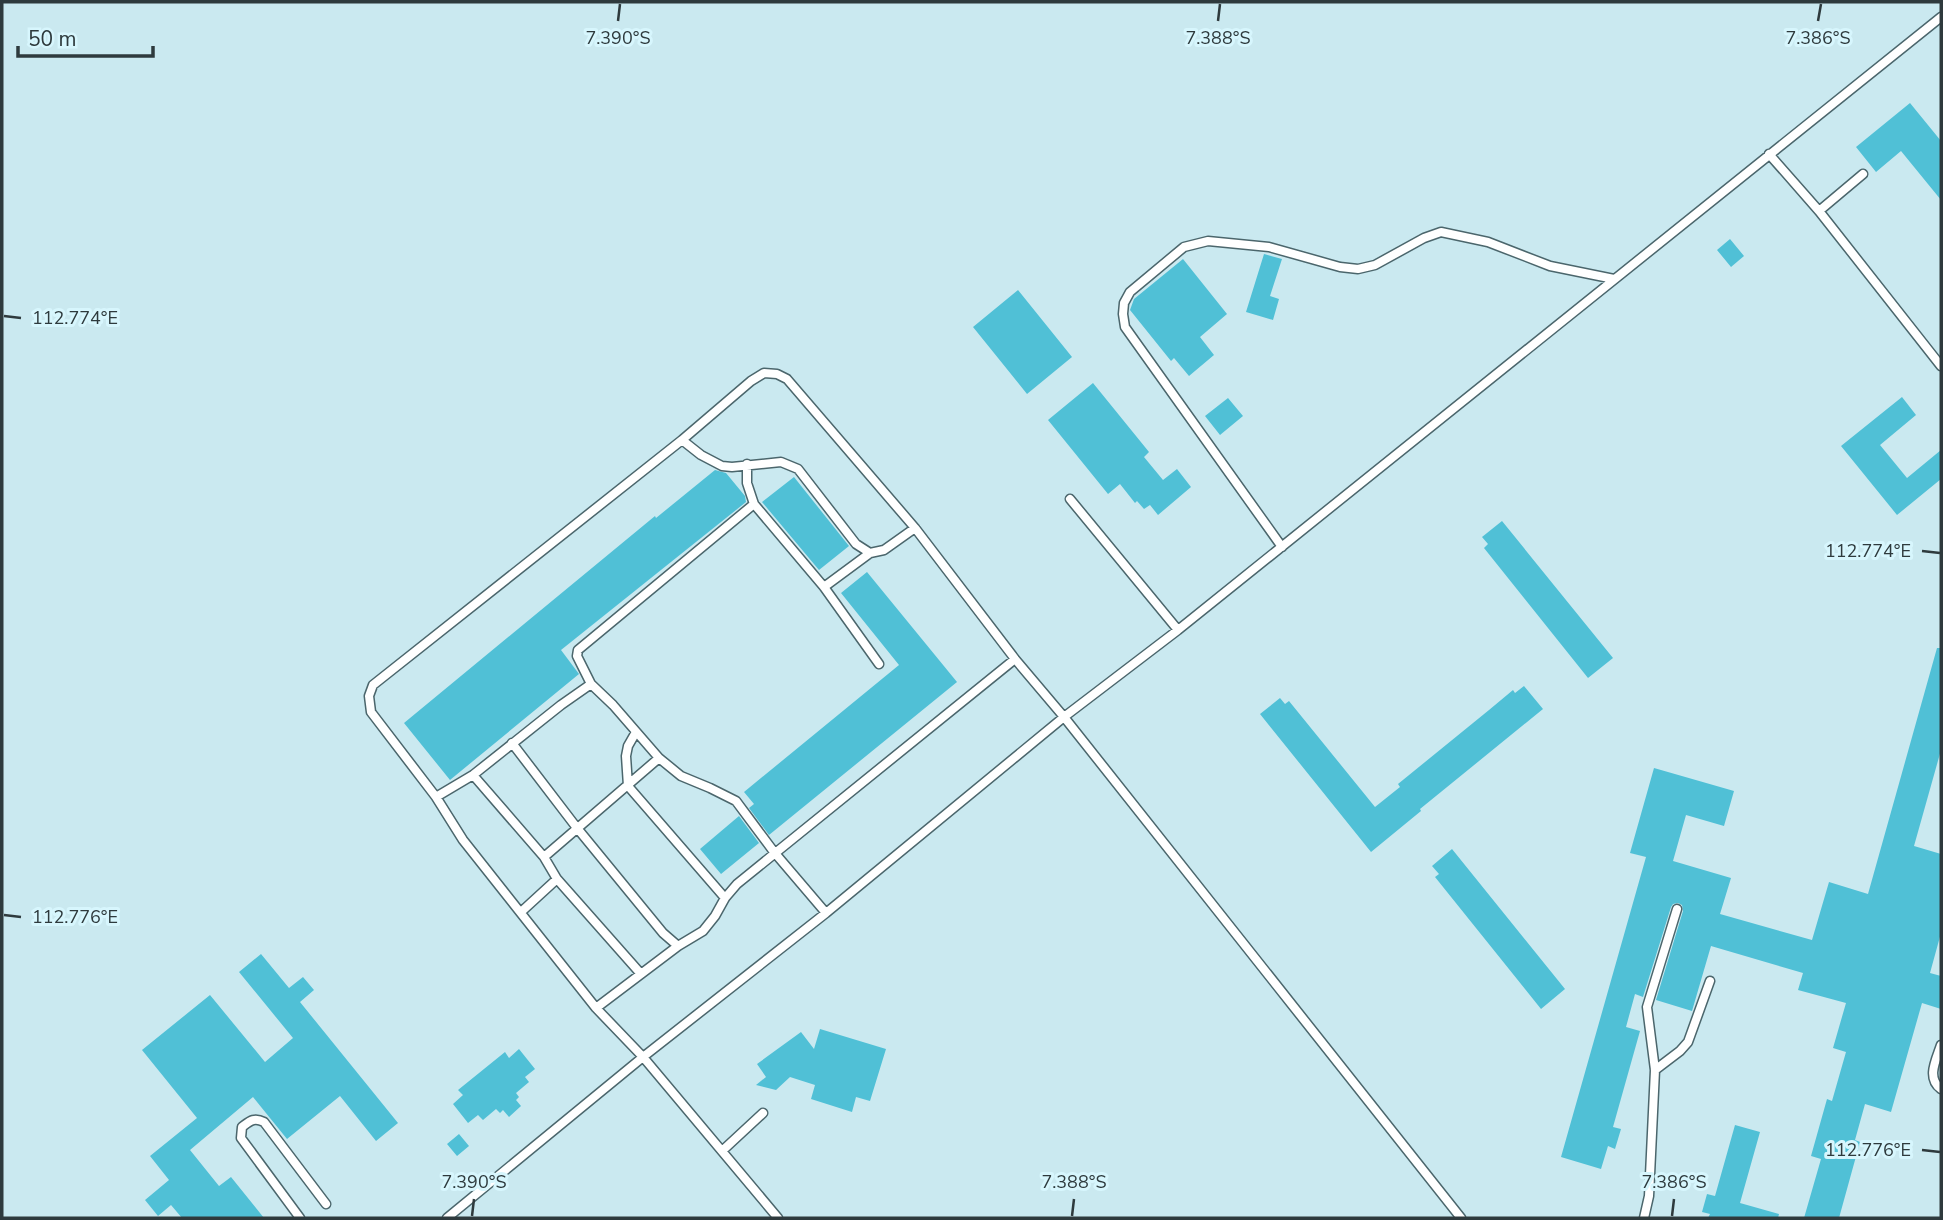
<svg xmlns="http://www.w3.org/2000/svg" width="1943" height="1220" font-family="'Nunito Sans',sans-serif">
<rect width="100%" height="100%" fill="#cae9f0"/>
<!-- building -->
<path fill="#50c0d6" d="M1910 103 1941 141V200L1901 151 1876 172 1856 147Z
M1730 239 1744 256 1731 267 1717 250Z
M1264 254 1282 259 1270 296 1279 299 1273 320 1246 312Z
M1183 259 1227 314 1200 337 1214 355 1189 376 1174 358 1171 361 1130 310 1134 299Z
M1018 290 1072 357 1027 394 973 327Z
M1093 383 1149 452 1144 457 1163 480 1177 469 1191 487 1158 515 1150 505 1144 509 1137 501 1135 503 1120 484 1108 494 1048 420Z
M1902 397 1916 415 1880 445 1907 478 1941 450V479L1897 515 1841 446Z
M1228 398 1243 416 1220 435 1205 416Z
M715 470 726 473 745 496 746 502 561 650 579 674 450 780 404 723 655 516 656 518Z
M794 477 849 546 819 570 762 502Z
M1502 521 1613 658 1588 678 1484 548 1488 544 1482 537Z
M867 572 957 682 769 835 749 808 754 804 744 792 899 665 841 593Z
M1937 648H1941V750L1914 846 1941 854V933L1930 973 1941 976V1009L1922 1003 1891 1112 1865 1104 1855 1140 1860 1142 1839 1218H1804L1821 1159 1811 1156 1827 1099 1832 1101 1846 1052 1833 1048 1846 1003 1798 990 1803 973 1711 946 1692 1011 1656 1000 1683 911 1682 905 1678 903 1673 904 1671 907 1643 997 1635 994 1626 1027 1640 1031 1613 1127 1621 1129 1615 1149 1608 1146 1601 1169 1561 1157 1646 857 1630 853 1654 768 1734 791 1724 826 1686 815 1673 861 1731 878 1720 914 1812 940 1829 882 1868 894Z
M1524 686 1543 709 1420 809 1421 811 1371 852 1260 714 1280 698 1285 704 1289 701 1375 807 1400 787 1398 784 1489 710 1513 690 1515 693Z
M739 816 759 843 721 874 700 849Z
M1452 849 1565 989 1541 1009 1435 877 1439 874 1432 866Z
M261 954 289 988 303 977 314 990 300 1002 398 1123 376 1141 340 1096 287 1139 253 1097 190 1150 219 1186 231 1177 264 1218H182L171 1205 158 1216 145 1200 169 1180 150 1156 197 1118 142 1050 210 995 265 1062 293 1038 239 972Z
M820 1029 886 1049 870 1101 856 1097 852 1112 811 1099 815 1085 790 1077 776 1090 756 1085 766 1077 757 1064 801 1032 814 1049Z
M519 1049 535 1069 525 1077 529 1082 516 1093 519 1097 516 1100 521 1106 509 1117 503 1110 500 1113 496 1109 483 1120 478 1115 468 1123 453 1104 463 1095 458 1090 505 1052 509 1058Z
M1735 1125 1760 1132 1740 1203 1779 1214 1778 1218H1708L1710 1214 1702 1212 1707 1194 1715 1196Z
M459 1134 469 1146 457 1156 447 1144Z"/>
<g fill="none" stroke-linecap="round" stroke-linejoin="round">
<!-- service casing -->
<g stroke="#4b666c" stroke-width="11">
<path id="service" d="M1769 154 1819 211 1941 366
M1819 211 1863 174
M682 440 701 455 722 466 732 467 781 462 798 469 856 544 870 553 884 550 915 528
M747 464V483L754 504 824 587 879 664
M1070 499 1178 630
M1282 547 1125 327 1123 314 1124 303 1130 292 1184 247 1208 241 1269 247 1340 267 1358 269 1375 265 1424 238 1441 232 1488 242 1550 266 1614 279
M824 587 870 553
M591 684 577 656 578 650 754 504
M636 732 628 746 626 756 628 786 725 898
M512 743 577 828 663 933 678 946
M473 775 544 857 557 879 641 974
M436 797 473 775 561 705 591 684 613 705 659 758 681 776 710 788 736 801 774 852 826 913
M544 857 659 758
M521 912 557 879
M596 1008 678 946 703 931 715 916 725 898 737 884 1015 659
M1941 1045C1936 1060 1926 1078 1941 1089
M1655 1070 1680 1051 1688 1042 1710 981
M722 1151 763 1113
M300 1218 241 1138 242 1127C250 1121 254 1117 264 1122L326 1204
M447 1218 643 1057 826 913 1064 717 1178 630 1941 17
M778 1218 643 1057 596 1008 463 840 436 797 371 712 369 696 373 685 682 440 751 381 764 373 777 374 787 379 915 528 1015 659 1064 717 1461 1218
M1644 1218 1649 1196 1655 1070 1647 1007 1677 909"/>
</g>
<!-- service -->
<use href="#service" stroke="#fff" stroke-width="8"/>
</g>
<!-- ticks -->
<path fill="none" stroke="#2e3a3d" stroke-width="2.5" d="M618 21 620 4M1218 21 1220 4M1818 21 1821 4M4 316 21 318M1922 551 1940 553M4 915 21 917M1922 1150 1940 1152M472 1216 474 1199M1072 1216 1074 1199M1672 1216 1674 1199"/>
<g font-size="18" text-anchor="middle" fill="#2e3a3d" stroke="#d7f6fd" stroke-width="6" stroke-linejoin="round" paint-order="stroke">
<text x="618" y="44">7.390°S</text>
<text x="1218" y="44">7.388°S</text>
<text x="1818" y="44">7.386°S</text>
<text x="75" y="324">112.774°E</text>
<text x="1868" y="557">112.774°E</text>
<text x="75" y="923">112.776°E</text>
<text x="1868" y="1156">112.776°E</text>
<text x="474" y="1188">7.390°S</text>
<text x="1074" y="1188">7.388°S</text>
<text x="1674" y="1188">7.386°S</text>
</g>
<!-- border -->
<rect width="1943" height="1220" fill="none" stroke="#2e3a3d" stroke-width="7"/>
<!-- scale -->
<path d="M18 46v10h135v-10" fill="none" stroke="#2e3a3d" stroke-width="3.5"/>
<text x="28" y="46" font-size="21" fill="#2e3a3d" stroke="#d7f6fd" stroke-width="5" paint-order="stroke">50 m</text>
</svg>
